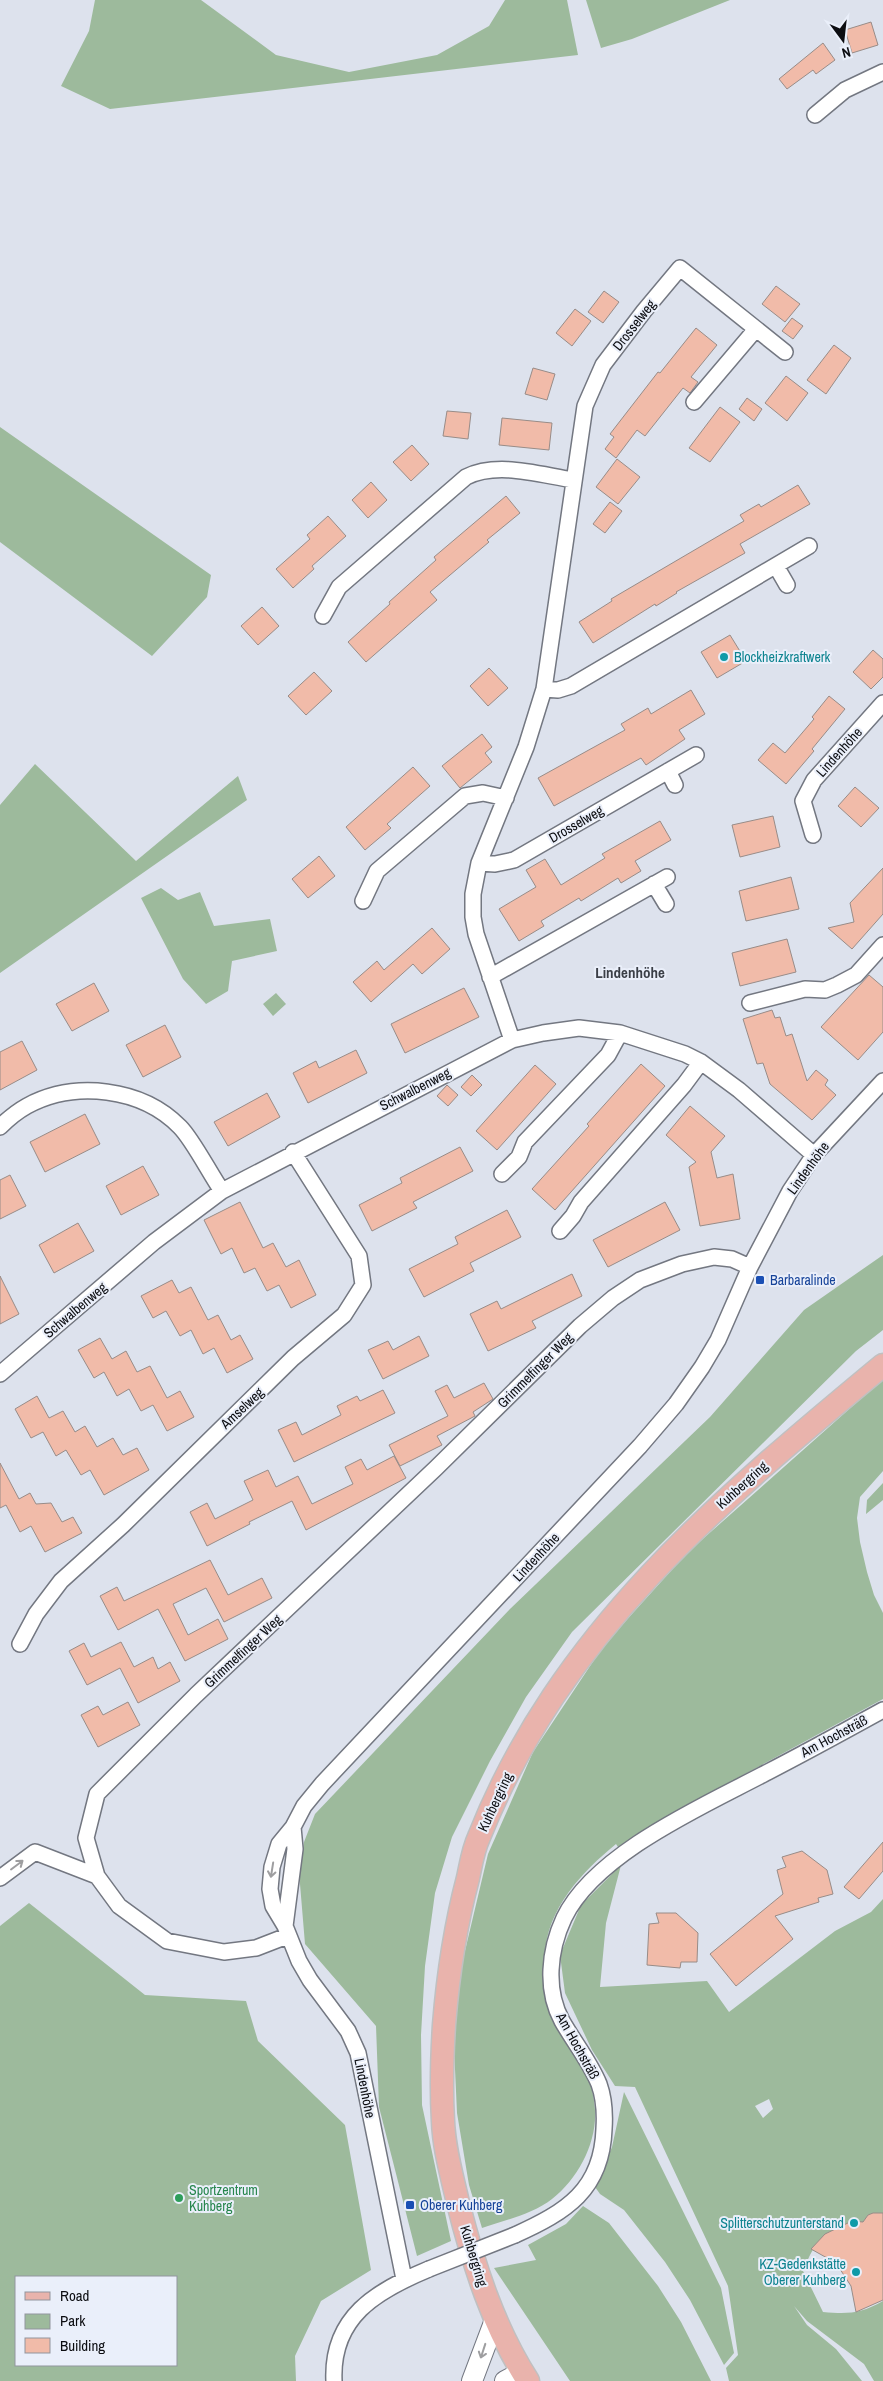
<svg xmlns="http://www.w3.org/2000/svg" width="883" height="2381" font-family="'Archivo Narrow',sans-serif">
<rect width="100%" height="100%" fill="#dde2ed"/>
<!-- green -->
<path fill="#9dba9c" fill-rule="evenodd" d="M95 0H201L276 55 349 72 437 55 489 26 505 0H567L578 55 110 109 61 86 89 31Z
M586 0H730L632 39 601 48Z
M0 427 211 575 207 597 152 656 0 542Z
M35 764 136 861 238 776 247 800 0 973V805Z
M161 888 178 900 200 892 214 926 270 919 277 951 232 961 228 991 206 1004 183 979 141 898Z
M276 993 286 1004 273 1016 263 1004Z
M883 1255V1330L856 1351 572 1632 526 1697 490 1761 452 1837 435 1893 425 1966 421 2035 422 2105 451 2241 417 2256 379 2107 376 2026 305 1944 299 1872 304 1842 315 1814 510 1609 710 1417 804 1310Z
M883 1379V1471L860 1497 857 1518 860 1542 867 1572 874 1595 883 1613V1699L664 1818 618 1847 616 1844C583 1871 546 1909 545 1956 545 1967 560 2000 565 2013 576 2043 593 2078 595 2110 597 2143 578 2179 552 2199 533 2214 505 2220 482 2228L469 2185 457 2113 454 2047 455 1993 488 1854 533 1752 604 1645 687 1553Z
M883 1483V1500L866 1514 867 1500Z
M621 1865 606 1923 600 1987 707 1981 729 2012 835 1931 871 1912 883 1899V2215L880 2213 868 2215 862 2226C825 2226 816 2239 803 2271L823 2312C848 2314 860 2314 883 2301V2381H874L864 2364 807 2321 794 2306 807 2325 836 2349 862 2381H729L726 2368 738 2355 728 2286 635 2087 615 2086 592 2050 565 1993 560 1955 581 1905ZM769 2099 773 2109 763 2118 755 2106Z
M29 1903 145 1995 246 2001 258 2041 345 2125 371 2270 321 2301 295 2356 296 2381H0V1926ZM176 2277V2365H16V2277Z
M624 2092 721 2288 734 2353 724 2365 690 2300 665 2262 624 2210 600 2194 595 2187 612 2147Z
M583 2206 609 2223 658 2286 681 2322 711 2381H570L494 2268 536 2260 528 2245 566 2224Z"/>
<!-- building -->
<path fill="#f1bba9" stroke="#988c88" d="M871 22 878 45 852 53 845 30Z
M823 43 835 60 816 74 813 70 787 89 779 79Z
M776 286 800 304 785 322 762 304Z
M604 291 619 302 603 323 588 312Z
M575 309 591 321 572 346 556 333Z
M792 318 803 326 793 339 782 331Z
M696 328 717 345 691 377 698 382 690 393 683 388 645 436 637 430 616 458 605 449 614 437 610 434 658 372 660 373Z
M834 345 851 358 826 394 807 380Z
M533 368 555 374 547 400 525 394Z
M786 376 808 393 787 421 765 403Z
M747 398 762 409 754 421 739 409Z
M720 407 740 422 710 462 689 448Z
M447 411 471 413 468 439 443 436Z
M502 418 552 423 549 450 499 445Z
M412 445 429 464 411 481 393 462Z
M617 459 640 477 618 504 596 487Z
M371 482 387 500 368 518 352 500Z
M798 485 810 504 740 544 745 553 676 592 677 593 656 606 655 604 593 643 579 622 612 601 611 599 744 521 740 515 759 504 761 507Z
M506 496 520 513 487 540 489 542 430 592 437 600 366 662 348 642 390 604 389 602 436 560 434 557Z
M610 502 622 511 605 533 593 524Z
M328 516 346 536 312 566 314 569 293 588 276 569 310 539 307 535Z
M262 607 279 626 258 645 241 626Z
M730 635 746 661 717 678 701 652Z
M873 650 883 659V677L871 689 853 672Z
M489 668 508 688 488 706 470 686Z
M314 672 332 691 306 715 288 696Z
M691 690 705 714 679 730 685 739 646 765 641 758 554 806 538 778 625 730 621 724 648 708 651 714Z
M829 696 845 709 812 749 814 751 786 784 758 760 773 743 785 753 814 719 812 717Z
M482 734 492 747 485 753 492 762 460 788 442 766Z
M413 767 430 786 387 824 391 828 365 850 346 827Z
M855 787 879 808 861 827 838 806Z
M773 816 780 847 740 857 732 825Z
M660 821 671 840 635 861 641 871 621 883 618 878 581 901 579 898 541 921 544 926 519 941 499 909 536 887 526 870 545 859 561 885 605 858 602 854Z
M319 856 335 876 308 898 292 879Z
M883 868V914L852 949 828 928 854 922 850 903Z
M791 877 799 909 746 921 739 891Z
M432 928 450 949 422 974 413 964 371 1002 353 982 377 961 384 970Z
M787 939 796 972 740 986 732 953Z
M869 975 883 987V1032L858 1060 821 1027Z
M94 983 109 1011 72 1031 56 1004Z
M464 988 479 1017 405 1053 391 1024Z
M772 1010 775 1018 780 1017 786 1036 792 1034 807 1081 816 1070 828 1080 825 1085 836 1095 812 1120 770 1084 763 1063 757 1064 743 1019Z
M165 1025 181 1057 143 1077 126 1045Z
M22 1041 37 1070 0 1090V1052Z
M356 1050 367 1073 308 1103 293 1073 316 1061 319 1068Z
M641 1064 665 1086 555 1210 532 1189 589 1126 587 1124Z
M535 1065 556 1084 497 1150 476 1131Z
M472 1075 482 1085 471 1096 461 1087Z
M447 1085 458 1095 448 1106 437 1096Z
M267 1093 280 1117 228 1146 214 1122Z
M690 1106 725 1136 711 1152 717 1178 733 1174 740 1219 700 1226 689 1167 696 1162 666 1135Z
M85 1114 100 1144 45 1172 30 1142Z
M460 1147 473 1171 413 1202 417 1208 372 1231 359 1205 402 1183 400 1178Z
M143 1166 159 1195 121 1215 106 1186Z
M10 1175 26 1206 0 1219V1180Z
M240 1202 263 1248 273 1243 286 1267 299 1260 316 1295 291 1308 279 1285 267 1291 255 1268 244 1273 232 1248 221 1254 204 1220Z
M665 1202 680 1230 608 1267 593 1240Z
M507 1210 521 1237 470 1263 474 1271 424 1297 409 1269 458 1244 455 1237Z
M78 1223 94 1251 54 1273 39 1245Z
M572 1274 582 1296 532 1321 536 1328 488 1351 470 1314 497 1301 501 1309Z
M0 1276 19 1314 0 1324Z
M172 1280 179 1293 191 1287 208 1320 218 1315 231 1340 240 1335 253 1359 227 1373 214 1348 203 1354 191 1330 180 1336 166 1311 153 1318 141 1296Z
M419 1336 429 1356 383 1379 368 1350 388 1341 393 1350Z
M100 1338 112 1359 126 1351 137 1372 150 1366 167 1398 180 1391 194 1417 167 1431 153 1405 141 1411 129 1389 117 1396 104 1372 94 1378 78 1350Z
M484 1383 493 1399 473 1412 475 1416 437 1436 442 1445 400 1466 389 1445 448 1416 435 1391 447 1385 454 1398Z
M383 1390 395 1413 294 1462 278 1430 296 1422 302 1435 341 1415 337 1406 357 1396 360 1401Z
M37 1396 49 1418 63 1411 75 1432 85 1426 97 1447 113 1438 123 1455 137 1448 149 1470 104 1495 90 1470 81 1475 66 1450 56 1456 43 1432 31 1438 15 1409Z
M394 1456 406 1478 306 1530 292 1501 249 1522 250 1524 207 1546 190 1512 207 1503 215 1519 253 1500 244 1481 268 1470 276 1487 298 1476 312 1504 353 1484 345 1467 361 1459 367 1470Z
M0 1463 19 1499 30 1493 36 1504 51 1503 62 1522 73 1517 82 1533 45 1552 31 1526 20 1532 6 1505 0 1508Z
M210 1560 228 1595 262 1578 272 1598 224 1622 206 1588 173 1604 188 1635 218 1619 228 1639 185 1661 158 1609 118 1630 100 1596 117 1587 124 1601Z
M121 1642 134 1667 153 1657 158 1669 170 1662 180 1681 138 1703 120 1668 87 1685 69 1651 84 1643 91 1657Z
M128 1702 140 1725 98 1747 81 1715 98 1706 103 1715Z
M883 1842V1871L859 1899 844 1887Z
M802 1851 827 1870 833 1894 818 1898 819 1902 775 1916 793 1939 736 1986 710 1954 783 1894 777 1870 786 1867 782 1857Z
M656 1913H676L698 1933 697 1962H681L680 1968 647 1965 649 1924 659 1923Z
M873 2213H883V2300L856 2312 851 2286 836 2263 811 2249 825 2234 852 2221 863 2222 868 2215Z"/>
<g fill="none" stroke-linecap="round" stroke-linejoin="round">
<!-- street casing -->
<g stroke="#737781" stroke-width="18">
<path id="street" d="M815 115 845 90 883 72
M694 402 756 329
M776 566 787 585
M323 616 339 587 466 477C498 461 540 475 574 480
M544 689 558 690 571 686 809 546
M668 771 675 785
M813 835 803 801 814 780 883 703
M479 863 495 864 514 860 696 755
M654 884 666 904
M363 901 377 871 465 796 483 793 506 798
M490 977 667 877
M750 1003 805 989 825 990 837 985 856 975 883 945
M512 1040 476 934 473 917V894L479 863 526 747 544 689 585 406 603 365 644 311 680 268 785 352
M0 1127C8 1119 18 1111 27 1106 75 1080 142 1088 180 1127 193 1140 210 1174 222 1191
M502 1174 519 1157 525 1142 608 1055 620 1033
M560 1231 573 1216 581 1202 684 1085 701 1062
M0 1374 154 1242 222 1191 512 1040 543 1033 579 1028 620 1033 685 1054 701 1062 739 1090 814 1155
M20 1644 36 1614 61 1581 123 1525 293 1358 344 1315 363 1285 359 1256 293 1152
M0 1878 35 1852 97 1876
M285 1926 295 1849 293 1827
M287 1936 256 1948 224 1952 167 1941 119 1906 97 1876 86 1838 97 1794 196 1695 436 1468 580 1326 613 1298 640 1280 682 1264 714 1257 732 1259 750 1267
M515 2235C566 2212 602 2190 604 2129 605 2114 604 2098 599 2084 590 2062 574 2042 562 2021 545 1990 549 1950 564 1918 595 1854 701 1807 762 1775 803 1754 843 1732 883 1710
M404 2279 358 2053 348 2031 310 1980 299 1961 285 1926 273 1906 270 1889 272 1867 279 1844 293 1827 304 1806 322 1784 640 1446 676 1404 702 1367 718 1340 750 1267 790 1191 814 1155 883 1081
M334 2381C331 2317 376 2291 429 2269"/>
</g>
<!-- secondary casing -->
<g stroke="#737781" stroke-width="22">
<path id="secondary" d="M472 2381 495 2320
M505 2381 522 2372"/>
</g>
<!-- primary casing -->
<g stroke="#c0c0c1" stroke-width="25">
<path id="primary" d="M528 2381C493 2326 474 2266 458 2203 452 2176 444 2149 443 2121 441 2089 442 2057 444 2025 448 1975 455 1927 468 1878 471 1864 473 1850 479 1837 560 1633 719 1501 883 1365"/>
</g>
<!-- street -->
<use href="#street" stroke="#fff" stroke-width="15"/>
<!-- secondary -->
<use href="#secondary" stroke="#fff" stroke-width="20"/>
<!-- primary -->
<use href="#primary" stroke="#e9b3ac" stroke-width="22"/>
<!-- street-bridge casing -->
<g stroke="#737781" stroke-width="18" stroke-linecap="butt">
<path id="street-bridge" d="M429 2269 515 2235"/>
</g>
<!-- street-bridge -->
<use href="#street-bridge" stroke="#fff" stroke-width="15"/>
</g>
<!-- one-way arrows -->
<defs><path id="oneway-shaft" d="M-6 0H5M1.5-3L5.5 0L1.5 3" fill="none" stroke-width="1.6" stroke-linecap="round" stroke-linejoin="round" transform="scale(1.25)"/></defs>
<g stroke="#9e9ea0">
<use href="#oneway-shaft" transform="translate(17 1865) rotate(-37)"/>
<use href="#oneway-shaft" transform="translate(272 1870) rotate(99)"/>
<use href="#oneway-shaft" transform="translate(483 2351) rotate(108)"/>
</g>
<!-- markers -->
<g fill="#0f9aa8" stroke="#eaeffa" stroke-width="2">
<circle cx="724" cy="657" r="5"/>
<circle cx="854" cy="2223" r="5"/>
<circle cx="856" cy="2272" r="5"/>
</g>
<g fill="#1a4fb4" stroke="#eaeffa" stroke-width="2">
<rect x="755" y="1275" width="10" height="10" rx="2.5"/>
<rect x="405" y="2200" width="10" height="10" rx="2.5"/>
</g>
<circle fill="#2e9e5b" stroke="#eaeffa" stroke-width="2" cx="179" cy="2198" r="5"/>
<g text-anchor="middle" stroke-width="4" stroke-linejoin="round" paint-order="stroke">
<!-- street labels -->
<g font-size="14" fill="#0c0d11" stroke="#eaeffa">
<text transform="translate(634 325) rotate(-52)" y="5">Drosselweg</text>
<text transform="translate(839 752) rotate(-48)" y="5">Lindenhöhe</text>
<text transform="translate(576 824) rotate(-30)" y="5">Drosselweg</text>
<text transform="translate(415 1089) rotate(-27)" y="5">Schwalbenweg</text>
<text transform="translate(808 1168) rotate(-54)" y="5">Lindenhöhe</text>
<text transform="translate(75 1310) rotate(-40)" y="5">Schwalbenweg</text>
<text transform="translate(535 1370) rotate(-45)" y="5">Grimmelfinger Weg</text>
<text transform="translate(242 1408) rotate(-43)" y="5">Amselweg</text>
<text transform="translate(742 1485) rotate(-42)" y="5">Kuhbergring</text>
<text transform="translate(536 1557) rotate(-47)" y="5">Lindenhöhe</text>
<text transform="translate(243 1651) rotate(-43)" y="5">Grimmelfinger Weg</text>
<text transform="translate(834 1736) rotate(-28)" y="5">Am Hochsträß</text>
<text transform="translate(495 1802) rotate(-65)" y="5">Kuhbergring</text>
<text transform="translate(578 2046) rotate(61)" y="5">Am Hochsträß</text>
<text transform="translate(365 2088) rotate(79)" y="5">Lindenhöhe</text>
<text transform="translate(474 2256) rotate(73)" y="5">Kuhbergring</text>
</g>
<!-- culture labels -->
<g font-size="14" fill="#0d838f" stroke="#eaeffa" text-anchor="end">
<text x="734" y="662" text-anchor="start">Blockheizkraftwerk</text>
<text x="844" y="2228">Splitterschutzunterstand</text>
<text x="846" y="2269">KZ-Gedenkstätte<tspan x="846" dy="16">Oberer Kuhberg</tspan></text>
</g>
<!-- transit labels -->
<g font-size="14" fill="#164399" stroke="#eaeffa" text-anchor="start">
<text x="770" y="1285">Barbaralinde</text>
<text x="420" y="2210">Oberer Kuhberg</text>
</g>
<!-- leisure labels -->
<g font-size="14" fill="#27864d" stroke="#eaeffa" text-anchor="start">
<text x="189" y="2195">Sportzentrum<tspan x="189" dy="16">Kuhberg</tspan></text>
</g>
<!-- neighbourhood labels -->
<g font-size="15" font-weight="bold" fill="#3b3f47" stroke="#eaeffa">
<text x="630" y="978">Lindenhöhe</text>
</g>
</g>
<!-- legend -->
<rect x="15" y="2276" width="162" height="90" fill="#eaeffa" stroke="#91959d"/>
<rect x="25" y="2292" width="25" height="8" fill="#e9b3ac" stroke="#91959d"/>
<text x="60" y="2301" font-size="15" fill="#0c0d11">Road</text>
<rect x="25" y="2314" width="25" height="15" fill="#9dba9c" stroke="#91959d"/>
<text x="60" y="2326" font-size="15" fill="#0c0d11">Park</text>
<rect x="25" y="2338" width="25" height="15" fill="#f1bba9" stroke="#91959d"/>
<text x="60" y="2351" font-size="15" fill="#0c0d11">Building</text>
<!-- north arrow -->
<g transform="translate(843 40) rotate(165)" stroke="#eaeffa" stroke-width="4" paint-order="stroke">
<path d="M0-4L9 19L0 12L-9 19Z" fill="#0c0d11"/>
<text y="-8" font-size="14" font-weight="bold" text-anchor="middle" fill="#0c0d11">N</text>
</g>
</svg>
